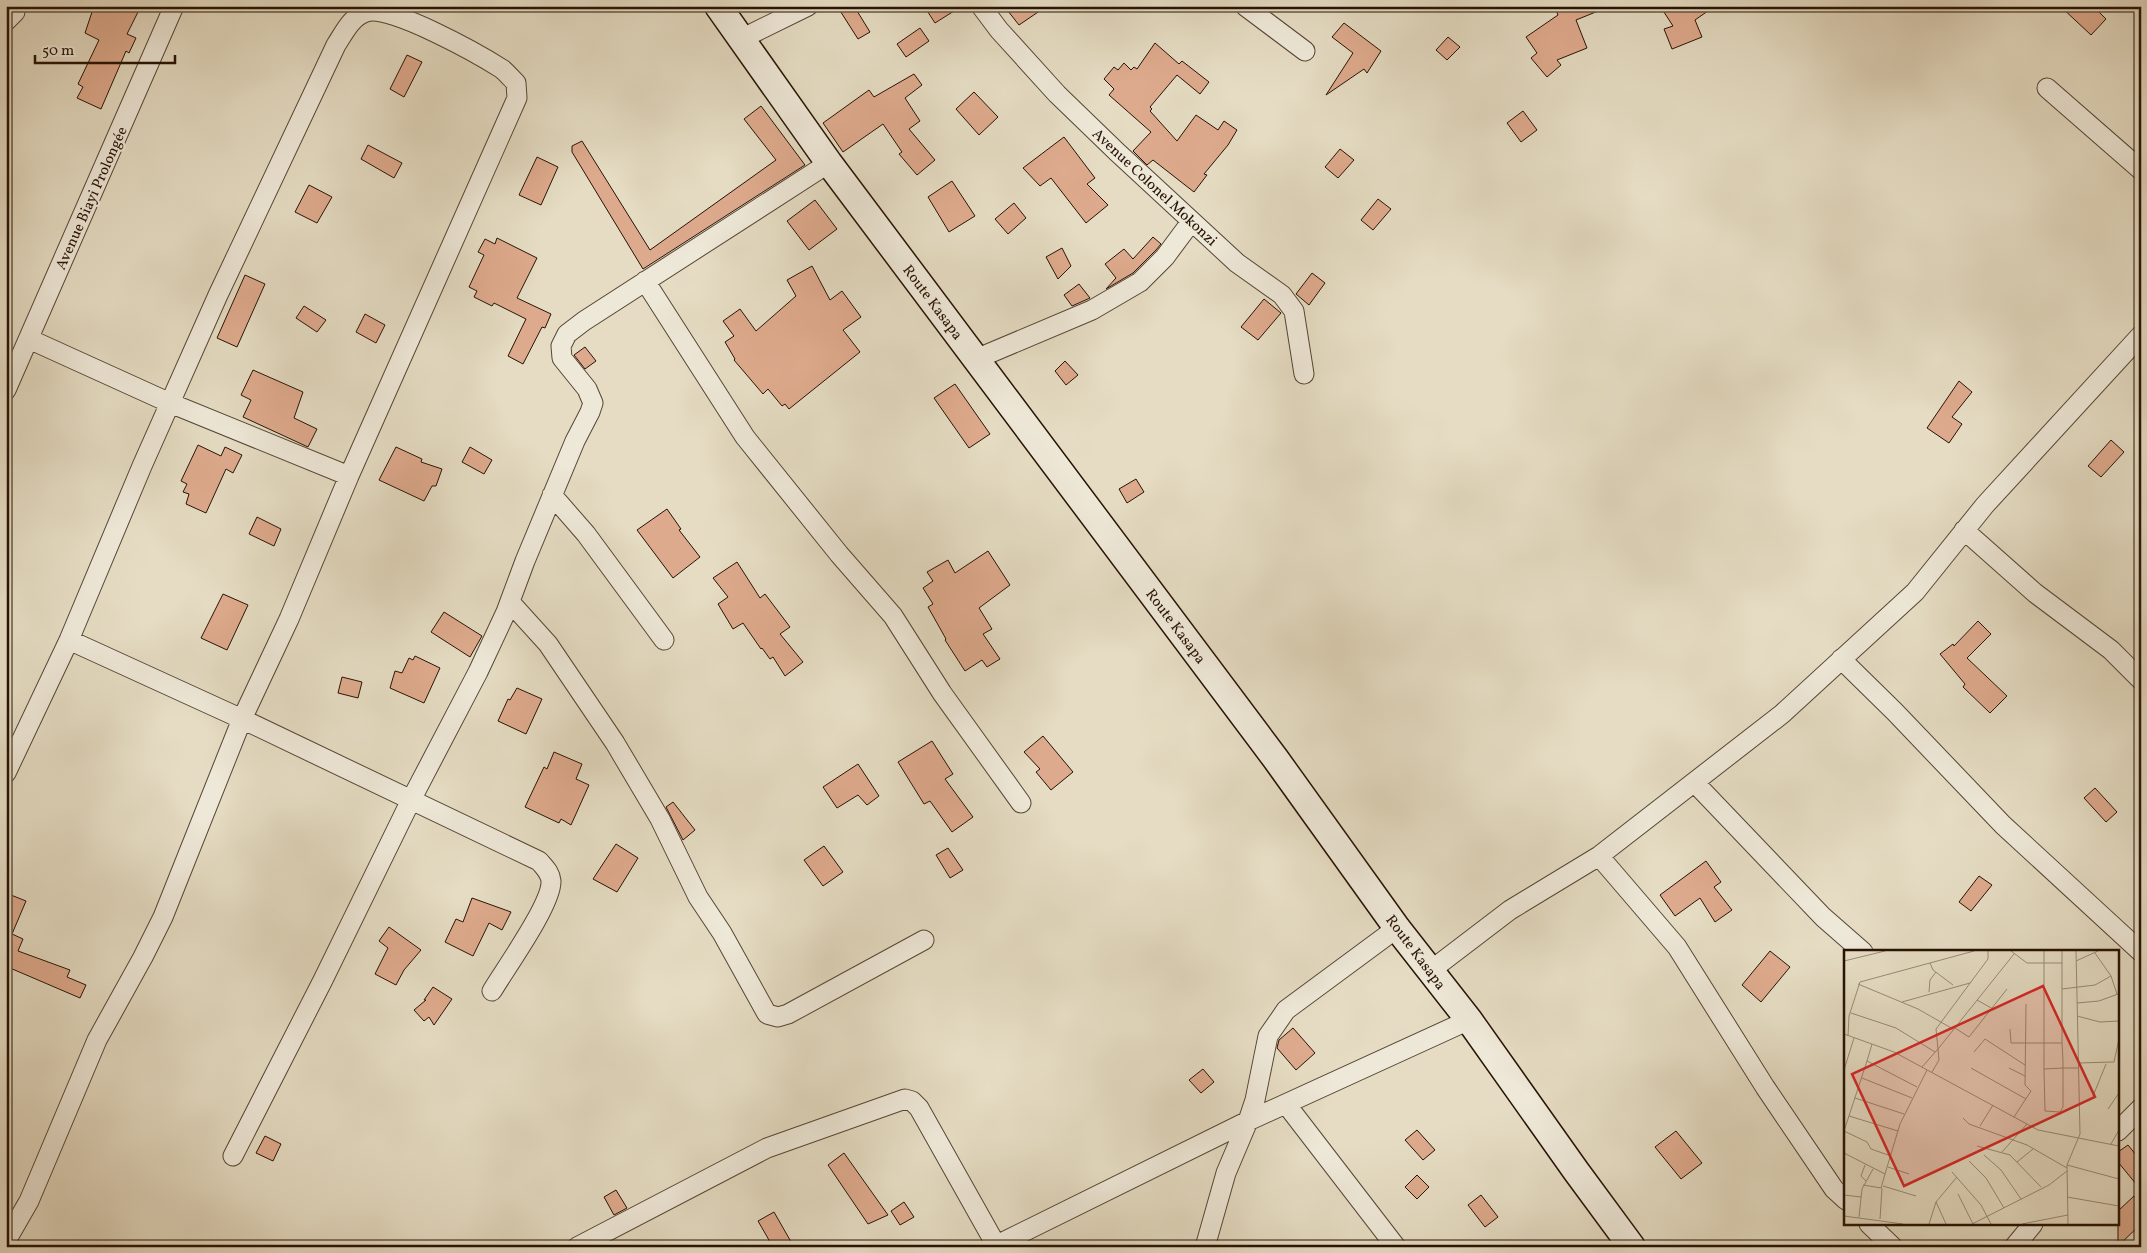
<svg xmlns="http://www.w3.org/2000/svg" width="2147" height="1253" font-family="Vollkorn,serif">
<rect width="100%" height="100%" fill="#e5dcc3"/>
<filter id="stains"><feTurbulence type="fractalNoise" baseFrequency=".004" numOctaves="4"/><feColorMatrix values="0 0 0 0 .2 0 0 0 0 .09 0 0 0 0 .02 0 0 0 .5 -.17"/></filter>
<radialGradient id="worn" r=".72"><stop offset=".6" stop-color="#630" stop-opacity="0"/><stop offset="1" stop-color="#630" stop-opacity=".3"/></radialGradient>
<!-- building -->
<path fill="#deaa8d" stroke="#271304" d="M94 6H141L127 34 136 38 129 53 126 51 101 109 77 98 83 87 78 84 99 40 85 33Z
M837 6H854L870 32 858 39Z
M924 6H962L935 23Z
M1004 6H1047L1019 25Z
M1565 6 1608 7 1576 20 1587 48 1557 60 1561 65 1547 77 1531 58 1537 53 1526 37 1558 15 1556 10Z
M1660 6H1715L1695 20 1702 37 1672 49 1664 29 1673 26Z
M2060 6H2093L2106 19 2091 35Z
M1344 23 1381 51 1367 73 1364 69 1326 95 1353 53 1332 37Z
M920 28 929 41 906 57 897 44Z
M1448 37 1460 47 1447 60 1436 50Z
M1155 43 1179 64 1182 61 1209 82 1200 94 1177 75 1150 107 1152 109 1150 111 1177 141 1196 115 1218 130 1224 121 1237 130 1228 145 1204 174 1207 175 1194 192 1153 160 1147 165 1133 151 1151 132 1109 95 1114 89 1104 79 1114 67 1118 70 1124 63 1131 70 1134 67 1137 69Z
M407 55 422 62 404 97 390 89Z
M914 74 922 85 905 98 920 121 909 129 935 160 917 175 899 154 902 152 883 124 843 152 823 123 869 90 874 97Z
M974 92 998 117 979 135 956 109Z
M761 106 805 165 643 269 572 152V146L582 141 650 250 776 160 744 119Z
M1523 111 1537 130 1521 142 1507 123Z
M1064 137 1095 178 1087 184 1108 205 1086 223 1051 178 1040 186 1023 168Z
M368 145 402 163 394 178 361 159Z
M1340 149 1354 160 1338 178 1325 167Z
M537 157 558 167 541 205 519 195Z
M952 181 975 216 949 232 928 197Z
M309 185 332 197 317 223 295 212Z
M1378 199 1391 209 1373 230 1361 220Z
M815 200 837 229 809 250 787 221Z
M1014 203 1026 218 1008 234 995 219Z
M1153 237 1161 244 1156 250 1133 273 1106 289 1116 278 1105 264 1124 249 1133 259Z
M497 238 537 258 517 298 551 314 545 328 542 327 523 364 508 356 526 319 494 303 492 306 474 297 477 291 469 287 484 255 478 252 485 239 495 244Z
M1062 248 1071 266 1058 279 1046 257Z
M812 266 830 300 842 291 861 317 843 330 860 352 789 409 785 404 782 406 768 389 763 394 734 360 735 359 725 342 734 336 723 321 740 309 756 331 796 296 787 280Z
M1312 273 1325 283 1309 305 1296 294Z
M245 275 265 284 237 347 217 338Z
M1079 284 1090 298 1072 306 1064 295Z
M1264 299 1281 313 1258 340 1241 327Z
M304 306 326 320 317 332 296 318Z
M365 314 385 325 376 343 356 332Z
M585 347 596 361 585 369 574 355Z
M1065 361 1078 375 1066 385 1055 371Z
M253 370 303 392 294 418 317 429 308 447 243 417 251 400 241 395Z
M1959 381 1972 392 1952 417 1962 424 1949 443 1927 428Z
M955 384 990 434 969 448 934 398Z
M2111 440 2124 452 2101 477 2088 466Z
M198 445 221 456 225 447 242 455 233 473 226 469 206 513 186 504 189 494 183 492 187 484 181 481Z
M396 447 422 459 421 462 442 469 436 486H432L424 501 379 480Z
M470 447 492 460 484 474 462 462Z
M1136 479 1144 492 1127 503 1119 489Z
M667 509 681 529 679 530 700 557 673 578 637 530Z
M257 517 281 529 274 546 249 534Z
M988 551 1010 585 979 608 992 629 983 634 1000 659 987 667 982 660 965 671 945 640 946 639 928 607 933 604 923 588 933 581 927 572 948 560 955 573Z
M737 562 760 598 765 594 790 627 780 634 803 662 785 676 773 657 770 659 762 648 761 649 743 623 733 629 718 604 728 597 713 578Z
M223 594 248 605 227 650 201 638Z
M444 612 482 636 470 657 431 632Z
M1978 621 1991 634 1967 658 2007 696 1990 713 1963 687 1965 684 1940 654 1953 644 1954 646Z
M415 656 440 668 424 703 390 688 395 671 402 673 409 658 413 660Z
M342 677 362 682 358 698 338 693Z
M517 688 542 699 526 734 498 721 508 699 510 700Z
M1043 736 1073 772 1051 790 1036 772 1040 769 1024 752Z
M932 741 953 774 945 779 973 817 952 832 930 801 924 804 898 762Z
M554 752 582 764 576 779 589 785 571 825 561 819 559 823 525 807 544 767 547 769Z
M858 764 879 796 867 805 858 795 837 808 823 787Z
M2095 788 2117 812 2106 822 2084 798Z
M673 802 695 830 683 840 666 807Z
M616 844 638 858 617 892 593 879Z
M824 846 843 872 823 886 804 860Z
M948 848 963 870 950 878 936 855Z
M1706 861 1721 882 1714 887 1732 910 1715 922 1700 898 1675 916 1660 895Z
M1979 876 1992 885 1971 911 1959 902Z
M11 895 26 901 12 934 23 939 18 951 70 970 67 977 86 985 80 998 10 968 6 976V907Z
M472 898 511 912 502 930 489 923 473 956 445 942 456 919 463 922Z
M389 927 421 950 404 970 396 985 375 974 388 948 379 941Z
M1770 951 1790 967 1761 1002 1742 985Z
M433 987 452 999 434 1025 429 1017 424 1021 414 1010 426 1000H424Z
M1293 1028 1315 1053 1296 1070 1277 1048 1279 1040Z
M1203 1069 1214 1082 1201 1093 1189 1080Z
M1417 1130 1435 1150 1423 1160 1405 1140Z
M1676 1131 1702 1163 1681 1179 1655 1147Z
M265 1136 281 1144 273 1161 256 1153Z
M2128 1145 2141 1161V1190L2118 1162V1152Z
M844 1153 888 1215 868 1224 828 1165Z
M1417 1175 1429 1187 1417 1199 1405 1187Z
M616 1190 627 1208 614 1215 604 1197Z
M1481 1195 1498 1217 1485 1227 1468 1205Z
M2134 1196 2141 1203V1224L2118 1246V1211Z
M904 1202 914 1217 900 1225 891 1211Z
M774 1212 794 1247H773L758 1221Z"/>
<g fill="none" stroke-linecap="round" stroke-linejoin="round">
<!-- street casing -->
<g stroke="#564534" stroke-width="21">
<path id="street" d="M981 6 999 30 1057 94 1117 152 1237 263 1282 295 1294 311 1304 374
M1245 6 1305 51
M6 21 15 12
M741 39 808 6
M2047 88 2141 170
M645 281 745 437 839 554 893 616 942 693 1021 803
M976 359 1092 310 1140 282 1165 257 1191 222
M6 390 174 6
M552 495 586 534 664 640
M1964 530 2035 593 2111 650 2141 680
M510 602 548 644 615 743 660 819 698 897 722 933 767 1014 778 1017 788 1014 924 940
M69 640 242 719 539 861C545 868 550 872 551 881 552 904 505 969 492 991
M1841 659 1895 712 2003 825 2141 952
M6 773 69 640 142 466 218 295 336 45C344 33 351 17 366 12 390 4 480 55 502 69 507 73 511 78 516 83L517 98 349 476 170 403 29 339
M1694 782 1823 917 1863 952
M1599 856 1677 947 1765 1087 1834 1189 1846 1200
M1430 971 1510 910 1599 856 1782 714 1915 592 1985 505 2141 335
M1286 1104 1396 1247
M2118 1131 2141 1108
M233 1156 323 980 411 800 478 672 506 612 525 561 575 441 590 412 593 403 587 389 562 358 561 346 567 334 584 321 829 163
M1869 1224 1893 1247
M6 1241 29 1201 97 1040 143 957 163 917 242 719 289 619 349 476
M577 1247 767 1148 905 1099 912 1101 919 1108 996 1245
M993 1247 1248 1121 1255 1100 1268 1036 1286 1010 1397 928
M1205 1247 1226 1173 1248 1121 1469 1020
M2014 1247 2033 1224"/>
</g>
<!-- secondary casing -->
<g stroke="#271304" stroke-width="29">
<path id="secondary" d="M718 6 829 163 1275 758 1397 928 1469 1020 1576 1171 1632 1247"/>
</g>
<!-- street -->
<use href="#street" stroke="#eee8d8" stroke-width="19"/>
<!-- secondary -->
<use href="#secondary" stroke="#eee8d8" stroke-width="26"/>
</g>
<g text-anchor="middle" stroke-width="4.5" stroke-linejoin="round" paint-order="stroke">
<!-- street labels -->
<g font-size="15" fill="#271304" stroke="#eee8d8">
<text transform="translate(1155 187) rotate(43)" y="5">Avenue Colonel Mokonzi</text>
<text transform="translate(91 198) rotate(-66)" y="5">Avenue Biayi Prolongée</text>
<text transform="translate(933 302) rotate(53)" y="5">Route Kasapa</text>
<text transform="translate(1176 626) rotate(53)" y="5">Route Kasapa</text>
<text transform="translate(1416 952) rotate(53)" y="5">Route Kasapa</text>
</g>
</g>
<!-- overview -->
<g transform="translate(1844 950)">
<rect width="275" height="275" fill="#e5dcc3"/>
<path fill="none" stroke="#998c77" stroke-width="1" d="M167 1 183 13H218M200 1V119M218 1V93L219 111V157L216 162 201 161 200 119 219 118H234M251 3 267 26M0 11 41 1M232 11 254 1M86 13 89 20 109 35M14 34 74 59 109 79M218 39 251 35 267 26 273 44M85 42 86 30 92 22M133 50 149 59M58 52 126 33M233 53 255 51 274 44M7 63 52 78 91 102M233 66 256 72 275 71M111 78 125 87 163 39M166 79 167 93H218M0 84 50 102 194 180 275 196M4 86 5 66 16 32 130 1M28 94 23 111 73 137M130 102 141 89 181 115M234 113 270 112 275 89M78 117 94 99 92 79 144 9V1M127 118 182 149M165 118 181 126M0 120 10 88M88 122 95 110 94 99 170 4M18 128 68 148M249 146 262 114M11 148 60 164M264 159 275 143M5 166 54 181M170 167 187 141 181 135 182 54M119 168 125 174 183 195 223 218M136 176 149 155M0 181 23 111M0 181 23 192 27 199 47 206M267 194 275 180M133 196 166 205 197 237M158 202 183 174M0 203 41 224 56 174 83 120M140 205 157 220 177 249M125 211 142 228 160 258M173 212 189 199M21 215 17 226 22 231M223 215 275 229M44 217 65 224M108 222 137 255 147 274M19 235 37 238 41 224M39 236 72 246M114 244 129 274M0 245 17 247M223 247 275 256M92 252 102 274M0 266 59 274M15 267 18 239 29 219M36 269 38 238M85 274 92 252 113 227M128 274 205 235 223 221M178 274 224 265M224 274 223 215 236 184 232 1"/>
<path fill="#d62828" fill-opacity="0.15" stroke="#d62828" stroke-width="2.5" d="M199 36 251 147 60 236 8 124Z"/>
<rect width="275" height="275" fill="none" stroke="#271304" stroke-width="2.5"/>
</g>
<!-- margin -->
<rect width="2147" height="1253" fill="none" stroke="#e5dcc3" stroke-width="25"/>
<rect x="8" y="8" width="2132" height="1238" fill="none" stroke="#271304" stroke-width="2.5"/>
<rect x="12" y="12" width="2122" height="1228" fill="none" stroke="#271304"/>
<!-- scale -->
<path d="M35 55v8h140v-8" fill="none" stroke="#271304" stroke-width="2.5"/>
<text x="42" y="55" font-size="15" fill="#271304" stroke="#eee8d8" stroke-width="4" paint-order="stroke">50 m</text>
<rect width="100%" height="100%" filter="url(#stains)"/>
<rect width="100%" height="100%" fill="url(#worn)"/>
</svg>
